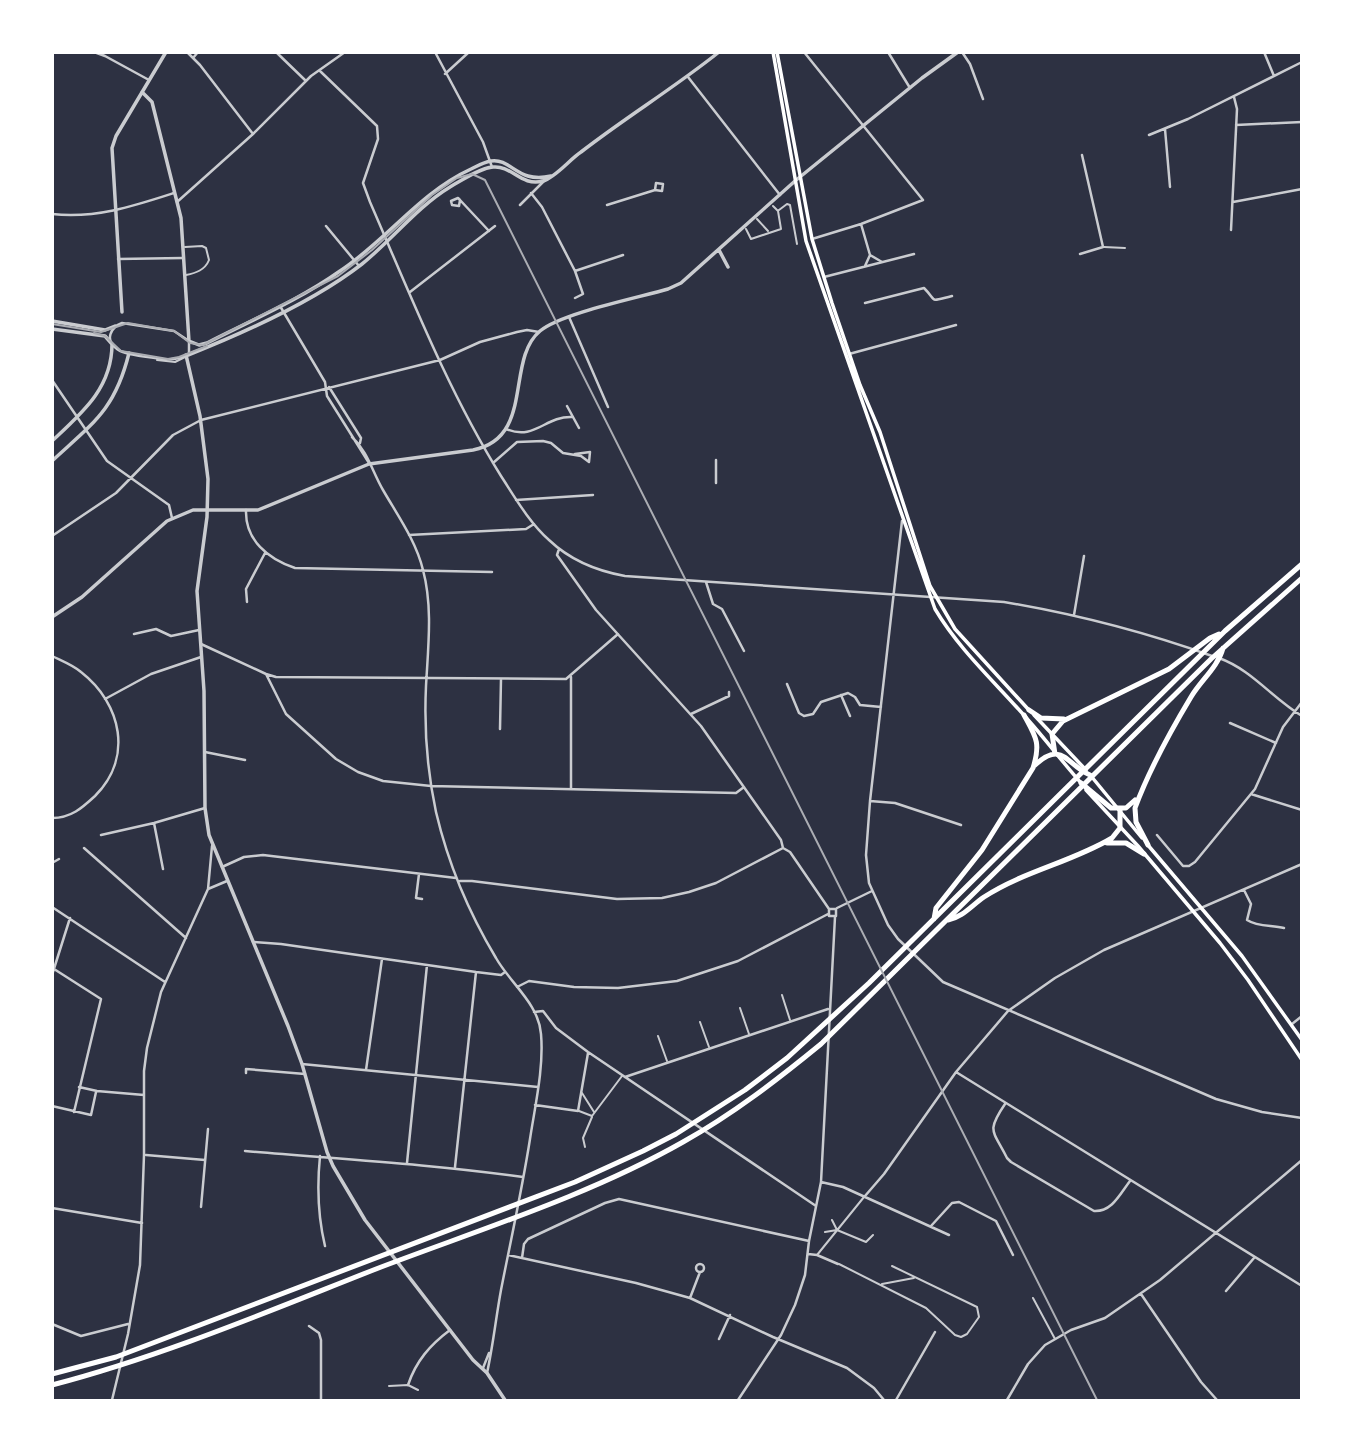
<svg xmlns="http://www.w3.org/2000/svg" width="1354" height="1453" font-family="'Work Sans',sans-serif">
<rect width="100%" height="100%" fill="#2d3142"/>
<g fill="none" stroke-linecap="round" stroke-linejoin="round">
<!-- service -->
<path stroke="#caccd0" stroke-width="2" d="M185 247 202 246 206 248 209 260C205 270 196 273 186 275
M1104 247 1125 248
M157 360 175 362 185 357
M782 995 790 1020
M740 1008 749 1034
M700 1022 709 1047
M658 1036 667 1061
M582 1093 594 1112
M579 1111 592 1116 622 1076
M585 1147 583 1138 592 1117
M1033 1298 1055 1339
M389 1386 408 1385 418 1390"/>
<!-- pedestrian -->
<path stroke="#caccd0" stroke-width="2" d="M779 210 787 204 790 205 797 244
M757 219 768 231
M746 229 751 239 781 229 778 211 773 206
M832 1220 837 1230 866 1242 873 1235
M825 1232 837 1230
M817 1255 864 1197
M839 1264 926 1308 955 1335 961 1337 967 1334 979 1317 977 1307 892 1266
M882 1284 914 1278"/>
<!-- minor -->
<path stroke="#caccd0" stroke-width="2.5" d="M94 52 105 56 149 80
M187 52 200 65 253 134
M276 52 306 81
M435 52 483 142 492 167
M804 52 923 200 861 224 812 239
M888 52 910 88
M962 52 970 64 983 99
M1264 52 1274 76
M193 58 198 52
M320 71 377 126 378 139 363 183 370 202C410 294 448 391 501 476 516 499 529 522 549 540 570 560 597 571 625 576L1004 602C1075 614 1145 632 1212 656
M445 74 469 52
M688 77 780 195
M1236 125 1302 122
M1165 129 1170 187
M1149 135 1188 119 1302 62
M531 193 542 207 575 271 623 255
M460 200 459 206 452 205 451 201 458 198 460 200 489 231
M177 202 253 134 311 76 345 52
M1233 202 1302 189
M520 205 545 180
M607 205 655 190 662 191 663 184 656 183 655 190
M52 214C95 219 134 206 174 193
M861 224 870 255 865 266
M326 226 359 266
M1231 230 1237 109 1234 97
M1080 254 1103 247 1082 155
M870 255 882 262
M118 259 183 258
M575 271 583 294 575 298
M824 277 914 254
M410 292 495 226
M865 303 924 288C938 302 928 302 952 296
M280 306 325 382 327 396 369 463
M569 317 608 407
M122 323 174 331 189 341V354C184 356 179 359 173 359 163 360 124 355 117 349 104 340 111 327 122 323Z
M849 354 956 325
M52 380 107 461 169 505 172 518
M329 387 361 438 360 443
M567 406 579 428
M506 429C535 441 545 416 572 417
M352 437C368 452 372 471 383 490 398 516 416 541 423 570 433 607 428 648 426 686 424 728 427 770 436 812 448 863 469 913 496 958 510 983 539 1004 541 1034 544 1068 535 1106 530 1139 522 1190 511 1239 501 1290 496 1317 493 1346 487 1373
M716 460V483
M493 463 517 442 543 441 551 443 563 453 581 456 589 462 590 452 575 454
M516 500 593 495
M246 510C245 540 268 559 295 568L492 572
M902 521 870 801 866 855 869 883 888 925 898 939 943 982 1216 1099 1262 1112 1302 1118
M409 535 526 529 534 524
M52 536 116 493 173 435 201 420 440 360 480 342 517 332 527 330 539 332
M559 549 557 555 596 610 701 726 781 840 783 848 790 852 829 909V916H836V909H829
M706 582 713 604 722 609 744 651
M247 602 246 589 265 553
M1074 615 1084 556
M134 634 156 629 171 636 199 630
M201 644 266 674 276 677 566 679 618 634
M52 656C62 661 73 665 81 672 122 704 133 758 95 796 82 808 71 818 52 818
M1219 658C1252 670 1272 698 1302 716
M266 674 286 714 336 759 358 772 383 781 431 786 736 793 744 787
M571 677V789
M787 684 799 713 804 716 813 714 821 702 848 693 855 697 860 705 881 707
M841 695 850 716
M105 699 151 674 201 657
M691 714 729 696V692
M1230 723 1276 743
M500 729 501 679
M205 752 245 760
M1251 794 1302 810
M870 801 895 803 961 825
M154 823 163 869
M101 835 154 823 205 808
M1157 835 1183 866H1189L1195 862 1255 789 1283 727 1302 702
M84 848 186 938
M52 863 59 859
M222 867 244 857 263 855 456 878
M419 874 416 898 422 899
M460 881H472L617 899 662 898 689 892 716 883 783 848
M208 889 227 881
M1244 890 1251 904 1247 920C1258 927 1271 925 1284 928
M52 907 165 982
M837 908 872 891
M253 942 281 944 476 972 501 975 505 972
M54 969 101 999 74 1112
M52 975 70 918
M517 987 529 981 574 987 618 988 677 981 738 961 828 914
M534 1012 543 1011 556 1028 588 1052 816 1206
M1292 1024 1302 1016
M302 1064 538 1087
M366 1070 382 959
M956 1072 1302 1286
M246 1073V1069L305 1074
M625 1077 828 1009
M79 1087 97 1091 144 1095
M1005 1104C986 1132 993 1130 1007 1158L1011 1162 1094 1211C1112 1212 1120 1194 1130 1181
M535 1105 578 1111 588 1053
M52 1106 91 1115 96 1092
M245 1151C338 1159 430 1164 523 1177
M146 1155 205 1160
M320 1156C317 1186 318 1217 325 1246
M407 1163 427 965
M455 1167 476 972
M821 1182 843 1187 949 1235
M865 1196 884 1174 956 1072 1008 1011 1055 978 1104 950 1302 864
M201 1207 208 1129
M52 1208 142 1223
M931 1226 952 1203 959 1202 996 1221 1013 1255
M808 1254 817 1255 838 1264
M508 1255 636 1283 690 1298 773 1337 847 1368 874 1388 884 1400
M522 1258 524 1244 528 1239 605 1203 619 1199 809 1241
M696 1268a4 4 0 1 1 8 0a4 4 0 1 1-8 0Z
M1226 1291 1254 1258
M1141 1294 1201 1382 1217 1400
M690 1298 700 1272
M52 1324 81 1336 128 1324
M309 1326 319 1333 321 1340V1400
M719 1339 730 1315
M483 1368 489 1353
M408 1385C416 1361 430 1345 450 1330
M112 1400 128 1334 140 1265 144 1155V1071L147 1048 161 992 208 889 212 846
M738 1400 781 1335 795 1305 805 1275 809 1241 821 1182 835 917
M896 1400 935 1332
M1007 1400 1028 1364 1045 1345 1071 1330 1105 1318 1160 1280 1302 1160"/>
<!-- tertiary -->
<path stroke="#caccd0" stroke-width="3.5" d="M142 92 152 102 181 218 189 341 199 345 207 343C252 320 299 300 340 271 387 240 419 193 471 169 477 166 484 162 491 161 512 158 517 184 551 176
M719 250 728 267
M122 312 112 148 116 136 166 52
M52 321 105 330 115 326
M52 329 105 336 112 344
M186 355 200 416 208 479 207 517 197 591 204 691 205 808 209 835 288 1026 302 1064 327 1152 333 1166 365 1220 473 1360 487 1373 505 1400
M188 355C246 332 313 302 362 264 392 240 417 207 450 187 462 180 480 168 493 167 512 165 521 187 543 181 556 177 569 160 581 152 626 117 674 88 719 52
M52 441C82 413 112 388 112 344
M52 461C93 423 115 410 129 353
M52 617 82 597 167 521 193 510H258L369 464 473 450C535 438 505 360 540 331 562 313 637 298 668 289L681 283 795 181 922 78 958 52"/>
<!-- secondary -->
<path stroke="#fff" stroke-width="3.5" d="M773 52 806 241 935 609C960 651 997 684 1029 721 1047 741 1063 763 1082 784
M777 52 812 239 832 303 860 385 880 432 930 586 955 629 1028 709
M1034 715 1086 770
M1091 776 1142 838
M1086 790 1138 846 1220 943 1248 980 1302 1060
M1147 844 1242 956 1302 1040"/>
<!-- motorway -->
<path stroke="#fff" stroke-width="5" d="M1029 710 1041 718 1064 719
M1055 754 1052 734 1063 721 1169 669 1210 638 1219 634
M1034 766C1063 739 1066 765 1090 775
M1081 783 1111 808H1126L1135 800
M1107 843H1126L1144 854
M1148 845 1136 822 1135 808C1149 770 1170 732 1191 697 1201 680 1218 667 1223 648
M934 919 936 908 982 850 1033 768C1041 743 1036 737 1024 715
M948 920C963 917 971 906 984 897 1024 871 1072 862 1112 838L1120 828V810
M52 1374 116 1357 575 1182 643 1151 676 1134 745 1090 787 1058 869 983 1225 631 1302 564
M52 1385C163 1356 269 1311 376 1269 478 1230 588 1196 683 1142 733 1114 777 1080 821 1044L1211 659 1302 578"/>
<!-- tram -->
<path stroke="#abadb3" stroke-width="2" d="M52 324 101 332 128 323 174 331 190 343 203 345 338 276 372 250 432 195 457 178 472 174 485 180 1097 1400
M94 333 105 336 121 351 168 359 179 357 207 346"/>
</g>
<!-- border -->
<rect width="1354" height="1453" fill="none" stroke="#ffffff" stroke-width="108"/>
</svg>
